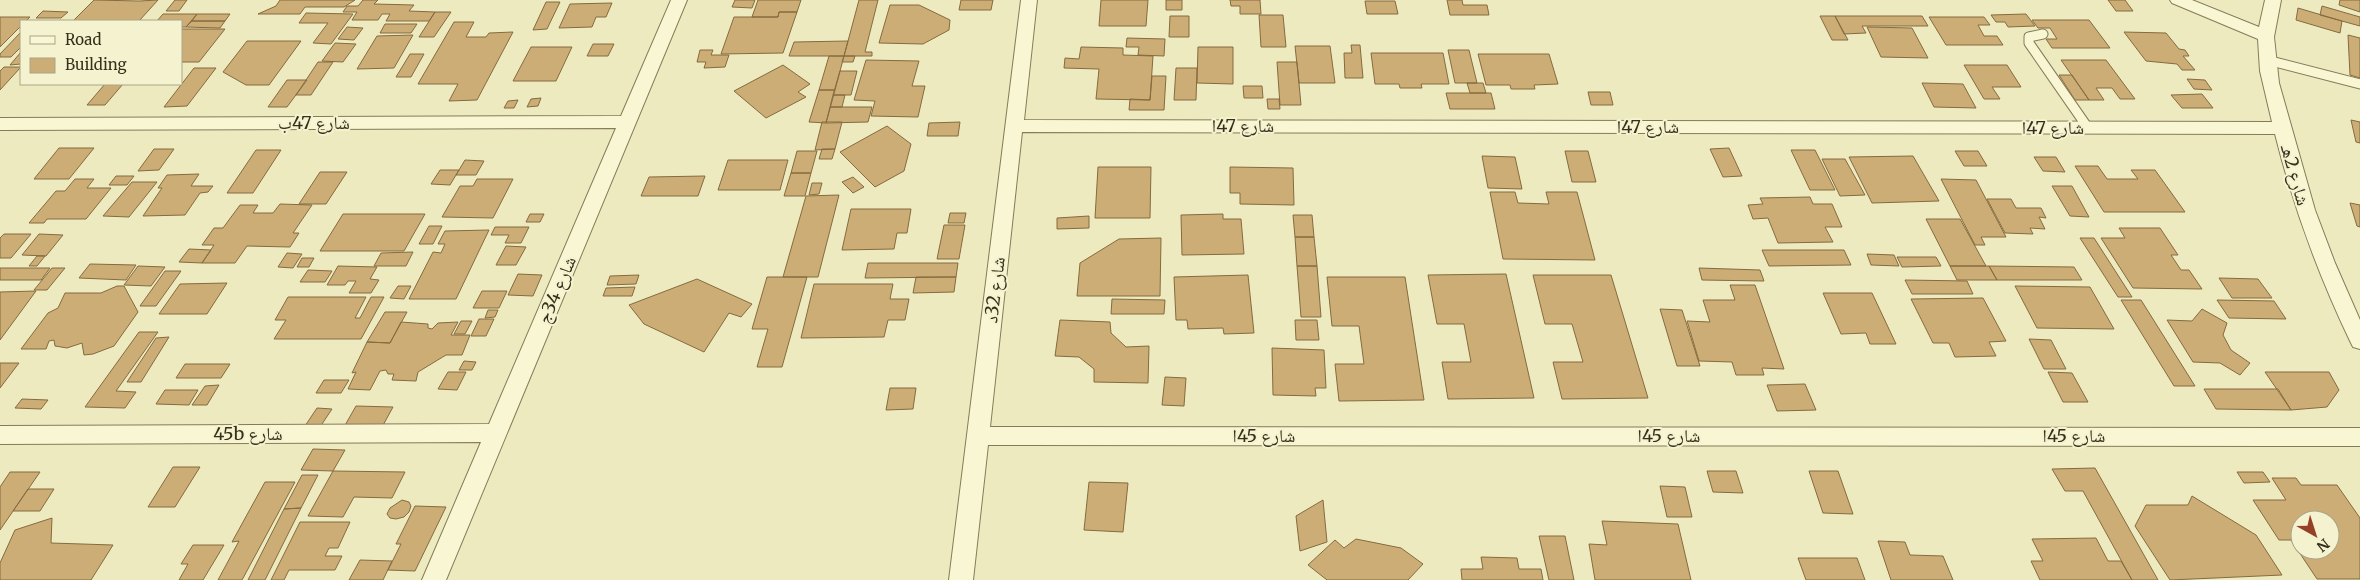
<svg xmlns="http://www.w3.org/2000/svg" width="2360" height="580" font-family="Merriweather,'Noto Naskh Arabic',serif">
<rect width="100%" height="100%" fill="#edeac0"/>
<!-- building -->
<path fill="#ccad76" stroke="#856b3e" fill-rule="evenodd" d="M94 0 139 1 158 0 139 21H73Z
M175 0H187L179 11H166Z
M280 0H355L344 7H305L300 14H258L276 6Z
M363 0H378L374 4 414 5 409 11 435 12 429 21H386L390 14H382L378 20H352L357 12H343L347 6H358Z
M735 0H755L752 8 732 7Z
M758 0H801L797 12H779L778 17H752Z
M859 0H878L865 52H872V56H844Z
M961 0H993L991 10H959Z
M1101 0H1148L1146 26H1099Z
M1166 0H1182V10H1166Z
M1230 0H1260L1261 14H1240V6H1231Z
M1447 0H1462L1463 5H1487L1489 15H1450Z
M2108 0H2125L2133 11H2116Z
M2340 0H2360V12L2339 5Z
M1365 1H1395L1398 14H1367Z
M546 2H560L547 29 533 30Z
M612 3 606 17H596L592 27 559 28 570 4Z
M890 5H919L950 20 949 30 923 44 879 43Z
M2322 6 2360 17V26L2320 15Z
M2298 8 2342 21 2340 33 2296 20Z
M43 11 68 12 61 18H36Z
M435 12H451L434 37H419Z
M779 12H797L783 53 721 54 734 17H778Z
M306 13 353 14 331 44 313 43 328 23H299Z
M163 14H197L186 27H181V21H157Z
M197 14H230L225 21H192Z
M2026 14 2035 26 2008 27 2005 22H1996L1991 15Z
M1259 15H1283L1286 47H1261Z
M1170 16H1189V37H1169Z
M1820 16H1835L1848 40H1832Z
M1835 16H1922L1928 26H1862L1866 33 1844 34Z
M0 17H30L26 21H21V26L0 47Z
M1929 17H1984L1990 25H1978L1984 36H1997L2003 45H1946Z
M2032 20H2089L2110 48H2052L2046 39H2057L2050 28H2038Z
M192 21H225L220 28 186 27Z
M454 22H474L466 37H486L489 33 513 32 477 100 449 101 458 84H418Z
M385 24H417L411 33H380Z
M347 27 363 28 354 40 338 39Z
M1867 27 1912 28 1928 58 1881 57Z
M181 29H225L199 62H181Z
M21 32V47L11 57H0V54Z
M2124 32 2166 33 2179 49 2185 50 2189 56H2183L2195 70H2182L2177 64 2146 61Z
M413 35 394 68 357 69 377 36Z
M2348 35 2360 38V78L2350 75Z
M1127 38 1165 39 1164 56 1138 55 1139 47H1126Z
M247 41H301L269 85H246L223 72Z
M848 41 844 56H789L794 42Z
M335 43 356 44 343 62 322 61Z
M593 44H614L608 56H587Z
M1351 45H1360L1363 78H1345L1344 53H1352Z
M1295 46H1330L1335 83H1299Z
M531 47H572L556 81H513Z
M1081 47 1123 48V55L1153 56 1150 100 1096 99 1099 69 1064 68 1065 58 1079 59Z
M1198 47H1233V84L1197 83Z
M700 50H713L711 55H729L725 67 704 68 706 62H697Z
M1448 50H1469L1477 83H1455Z
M21 52V64L10 65Z
M1371 53H1443L1449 84H1421L1422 88H1400L1399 84H1375Z
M410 54H424L411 77H396Z
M1478 54H1549L1558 84 1534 85 1535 89H1511L1510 85H1486Z
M829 56H844L835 90H819Z
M844 56H855L853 62H842Z
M866 60 919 61 912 86H925L918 117 871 116 875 101 854 100Z
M2061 60H2106L2135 99H2120L2112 88H2096L2104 100H2089Z
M318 62H333L311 95H296Z
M1277 62H1297L1301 105H1280Z
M783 65 810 84 798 92 806 97 766 118 734 91Z
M1964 65H2007L2021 87H1992L2000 99H1984Z
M4 67H21L0 90V71Z
M194 68H216L187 106 164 107Z
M1176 68H1197L1196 100H1174Z
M840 71H857L851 95H833Z
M2059 75H2072L2089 100H2075Z
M1152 76H1166L1164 110H1129L1130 99 1150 100Z
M2187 79 2205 80 2212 90 2194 89Z
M287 80H307L287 107H268Z
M1467 83H1483L1486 93H1470Z
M1922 83 1963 84 1976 108 1934 107Z
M105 84H123L105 105H87Z
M1243 86H1262L1263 98H1244Z
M819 90H835L826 123 809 122Z
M1588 92H1610L1613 105H1591Z
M1446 93H1491L1495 109H1450Z
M2202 94 2213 108H2182L2171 95Z
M833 95H845L842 107H830Z
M541 98 538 106 527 107 531 99Z
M1267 99H1279L1280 109H1268Z
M518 100 514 108H504L508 101Z
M830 107H872L868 122 826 123Z
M2351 120 2360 122V143L2356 142Z
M822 122H842L835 149 815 150Z
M960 122 958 136H927L929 123Z
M887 126 911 144 904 171 875 187 840 152Z
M59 148H94L69 179H34Z
M1729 148 1742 176 1723 177 1710 149Z
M154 149H174L159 170 138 171Z
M822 149H835L832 159H819Z
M256 150H281L253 193H227Z
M1791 150H1815L1835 190H1810Z
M797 151H817L811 173H791Z
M1565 151H1588L1596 182H1572Z
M1955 151H1978L1987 166H1964Z
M1482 156 1515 157 1522 189 1488 188Z
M1913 156 1939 201 1872 203 1849 157Z
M2034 157H2056L2065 172 2043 171Z
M1822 159H1845L1865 195 1840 196Z
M465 160 484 161 476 175H456Z
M728 160H788L780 190H718Z
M2075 166H2098L2107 179H2138L2131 170H2155L2185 212H2104Z
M1098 167H1151L1150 218H1095Z
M1230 167 1293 168 1294 205 1240 204V193H1230Z
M440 170H459L450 185 431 184Z
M320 172H347L326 204H299Z
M791 173H811L805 196H784Z
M199 174 191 186H213L208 192 200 193 185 215 143 216 162 188H158L167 175Z
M116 176H134L127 185H109Z
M705 176 698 196H641L649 177Z
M853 177 864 187 853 193 842 182Z
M75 179H94L87 188H111L86 219H47L44 223H29L56 191H65Z
M477 179H513L493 218 442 217 460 186H473Z
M1941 179 1976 180 2006 237H1981L1985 245H1975Z
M132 182H157L129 217 103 216Z
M812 183H822L819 194 809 195Z
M2052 186H2072L2089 217 2070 216Z
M1490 192H1515L1518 203 1549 204 1546 192H1577L1595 260 1503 259Z
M839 195 818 277H783L806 196Z
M1810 197 1813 204H1832L1842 227H1825L1833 242 1778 243 1768 218 1753 219 1748 205 1763 204 1760 198Z
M1987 199H2011L2016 208H2041L2046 218 2039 217 2045 229 2030 228 2033 234 2005 233Z
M2350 203 2360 205V227L2357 226Z
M280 204 312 205 293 233H299L290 247 247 246 235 263H202L214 245H202L214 228H223L240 205H258L253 213H273Z
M851 209H911L907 233H897L894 249 842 250Z
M950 213H966L964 223H948Z
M343 214H425L404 251H320Z
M530 214H544L540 222H526Z
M1223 214V219H1241L1244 254 1182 255 1181 215Z
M1293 215H1312L1314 237H1295Z
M1089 216V228L1057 229V218Z
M1926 219H1960L1986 266H1950Z
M944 225H965L959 259H937Z
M429 226H442L433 244H419Z
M495 227H529L521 243H505L509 235H491Z
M2119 228H2160L2178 255H2171L2181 270H2189L2202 289 2133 288 2101 238H2125Z
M489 230 456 299H409L433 252 441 253 445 244H438L445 231Z
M4 234H31L11 258H0V238Z
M39 234 63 235 46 256 22 255Z
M1295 237H1314L1317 266H1297Z
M1161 238 1160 296H1077L1080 263 1119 239Z
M2080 238H2094L2132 297H2118Z
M506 246 526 247 516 265H496Z
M189 249 211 250 202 263 179 262Z
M1762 250H1844L1851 265 1769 266Z
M413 252 406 266H374L381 253Z
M287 253 302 254 293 268 278 267Z
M1867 254 1894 255 1899 266 1871 265Z
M37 256H45L37 266H29Z
M1897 257H1936L1941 266 1902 267Z
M302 258H314L309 267H297Z
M868 263H958L956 277 865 278Z
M90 264 136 265 126 280 79 278Z
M138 266 165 267 151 286 124 285Z
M338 266 377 267 370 279 379 280 371 293H349L356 281H348L345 285H327Z
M1297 266H1317L1321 317H1301Z
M1950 266H1989L1997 280H1957Z
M1989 266 2074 267 2082 280H1997Z
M0 268H50L41 280H0Z
M52 268H65L47 290H34Z
M1699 268 1760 270 1764 281 1702 280Z
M308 270 332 271 325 282H300Z
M165 271H181L156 306H140Z
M518 274 542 275 533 296 508 295Z
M1506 274 1534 398 1448 399 1442 362H1471L1464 324H1437L1428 275Z
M639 275 636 284 607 285 610 276Z
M1248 275 1254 333 1224 334 1223 328 1188 329 1187 320H1176L1174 277Z
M1533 275H1611L1648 398 1562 399 1553 362H1583L1572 324H1545Z
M767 277H807L782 367H757L768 329H752Z
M916 277H956L954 292 913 293Z
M1327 277H1405L1424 400 1339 401 1335 364H1364L1359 326H1332Z
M2219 278 2258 279 2272 298H2232Z
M697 279 752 304 741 317 729 313 704 352 644 324 629 305Z
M1905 280 1967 281 1973 294H1912Z
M227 283 207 314H159L180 284Z
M814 284H893L890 299H909L905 320H888L884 337 801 338Z
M1730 285H1755L1784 369 1762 368 1764 375H1736L1732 362 1699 361 1687 321 1710 322 1703 300H1735Z
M117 286H124L138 312 114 346 93 354 84 355 82 343 67 348 55 346 54 340 49 341 46 349H21L48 313 58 308 65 293H101Z
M398 286H411L404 299 390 298Z
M2015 286 2090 287 2114 329 2037 328Z
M635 287 632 296H603L606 288Z
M36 291 0 340V292Z
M482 291H507L499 308H473Z
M1823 293H1872L1896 344H1870L1866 333 1841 334Z
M288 297H366L355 318H360L371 297H384L361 339H274L286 320H275Z
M1983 298 2006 341 1989 342 1996 356 1955 357 1949 343H1933L1911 299Z
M1112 299 1165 300 1164 314H1111Z
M2121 300H2141L2195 386H2174Z
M2217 300 2274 301 2286 319 2229 318Z
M1660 309 1682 310 1700 366H1677Z
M2202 309 2227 323 2223 335 2231 350 2250 363 2240 375 2220 363 2193 362 2167 320 2192 321Z
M488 310H498L495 317 485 318Z
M385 312H407L390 343 367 342Z
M479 319H494L486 336H471Z
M1060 320 1110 322 1111 333 1126 347 1149 346 1148 383 1094 382V369L1079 357 1055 356Z
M1295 320H1317L1319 340H1296Z
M461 321H472L465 334H454Z
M401 322 428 324V328L432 329 438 323 458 322 451 335H470L462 355H446L418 372 416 381 392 380 394 374H388L386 370 380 371 370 390 348 389 356 372 352 373 367 342 390 343Z
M139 332H158L116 391 136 392 125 408 85 407Z
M169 337 141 382H127L156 338Z
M2029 339 2051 340 2066 369H2044Z
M1272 348 1324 350 1326 388H1315L1316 396 1273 395Z
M464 361 476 362 472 370H459Z
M0 363H19L0 388Z
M185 364H230L221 378H176Z
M448 372H466L457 390 438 389Z
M2048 372 2072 373 2088 402H2063Z
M2265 372H2329L2339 390 2327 407 2291 410Z
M1165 377 1186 378 1184 406 1162 405Z
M324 380H349L341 393H316Z
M1805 384 1816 410 1777 411 1767 385Z
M219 385 207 405H192L205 386Z
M890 388H916L913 409 886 410Z
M2204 389H2278L2291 410 2216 409Z
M165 390H198L189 405 156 404Z
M22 399 48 400 41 409 15 408Z
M356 406 393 407 381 429 344 427Z
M317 408 332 409 320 427 305 426Z
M313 449 345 450 333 471 301 470Z
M173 467H200L175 507H148Z
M2095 468 2158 580H2132L2083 491H2065L2052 469Z
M333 471 405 472 392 498 354 497 343 517 308 516Z
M1707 471H1736L1743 493 1713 492Z
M1809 471H1838L1853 514 1823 513Z
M10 472H40L0 530V487Z
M2237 472H2263L2270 482 2244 483Z
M302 475H318L301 508 284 509Z
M2272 478H2296L2301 485H2337L2360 518V579H2317L2291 540H2279L2253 500H2286ZM2300 520H2330V550H2300Z
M265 482H295L242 580H218L239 541 232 542Z
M1089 482 1128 483 1123 532 1084 530Z
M1660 486 1685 487 1692 517H1667Z
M28 489H54L40 511H13Z
M2192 496 2256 535 2282 575 2170 580 2135 526 2146 505H2188Z
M402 500 409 502 411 506 409 512 404 517 396 519 390 518 387 514 390 508Z
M1323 500 1327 542 1300 551 1296 516Z
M415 506 446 507 415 571 388 570 401 544H396Z
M301 508 265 580H248L284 509Z
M52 518 51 543 113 545 91 580H0V563L15 530Z
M1602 521 1678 524 1691 580H1595L1589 544 1607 545Z
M300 522H350L338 548H329L325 556H342L335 570H289L284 580H271Z
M1539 536H1565L1574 580H1549Z
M2096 538 2108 561H2121L2132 580H2040L2031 561H2043L2032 539Z
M1356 539 1401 548 1423 564 1408 580H1327L1308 565 1335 540 1344 548Z
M1878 541 1905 542 1910 555 1943 556 1953 580H1891Z
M193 545H224L203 580H179L188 564H181Z
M1481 557 1517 558 1519 569H1541L1543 580H1462L1461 569H1483Z
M1798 558H1857L1865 580H1806Z
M360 560 392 561 383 580H349Z"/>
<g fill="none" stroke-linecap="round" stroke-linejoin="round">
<!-- service casing -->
<g stroke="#867b58" stroke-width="11">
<path id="service" d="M2043 34 2029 37V43L2088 128
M2267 60 2360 84"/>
</g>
<!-- minor casing -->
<g stroke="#867b58" stroke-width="2">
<path id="minor" d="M671 0H687L446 580H422L481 442 0 444V426L489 424 616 128 0 130V118L621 116Z
M1021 0H1037L1024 120 2272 122 2260 71 2258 39 2172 3 2170 0H2192L2259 27 2265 0H2281L2274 37 2279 83 2315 210 2335 263 2360 320V349L2353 347 2350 341C2318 274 2293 206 2275 134L1022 132 990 427 2360 428V446L988 445 973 580H949Z"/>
</g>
<!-- service -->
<use href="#service" stroke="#f8f6d3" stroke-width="9"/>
<!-- minor -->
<use href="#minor" fill="#f8f6d3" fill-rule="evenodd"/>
</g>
<g text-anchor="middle" stroke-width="4" stroke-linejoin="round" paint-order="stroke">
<!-- street labels -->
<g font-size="18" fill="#362f1c" stroke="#f5f3cf">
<text x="314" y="129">شارع 47ب</text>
<text x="1243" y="132">شارع 47ا</text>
<text x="1648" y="133">شارع 47ا</text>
<text x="2053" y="134">شارع 47ا</text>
<text transform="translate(2295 175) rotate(74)" y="6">شارع 2هـ</text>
<text transform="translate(557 290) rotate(-67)" y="6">شارع 34ج</text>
<text transform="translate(995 290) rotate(-83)" y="6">شارع 32د</text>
<text x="248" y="440">45b شارع</text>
<text x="1264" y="442">شارع 45ا</text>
<text x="1669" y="442">شارع 45ا</text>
<text x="2074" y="442">شارع 45ا</text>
</g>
</g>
<!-- legend -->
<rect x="20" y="20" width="162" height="65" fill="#f5f3cf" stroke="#a9a587"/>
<rect x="30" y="36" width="25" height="8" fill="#f8f6d3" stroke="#a9a587"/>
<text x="65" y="45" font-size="15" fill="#362f1c">Road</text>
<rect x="30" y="58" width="25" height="15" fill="#ccad76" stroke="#a9a587"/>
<text x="65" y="70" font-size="15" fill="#362f1c">Building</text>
<!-- north arrow -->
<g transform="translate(2315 535) rotate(141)"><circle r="24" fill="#f5f3cf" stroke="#a9a587"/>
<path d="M0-4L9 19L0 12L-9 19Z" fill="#954128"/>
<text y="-8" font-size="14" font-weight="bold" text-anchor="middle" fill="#362f1c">N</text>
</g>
</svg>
